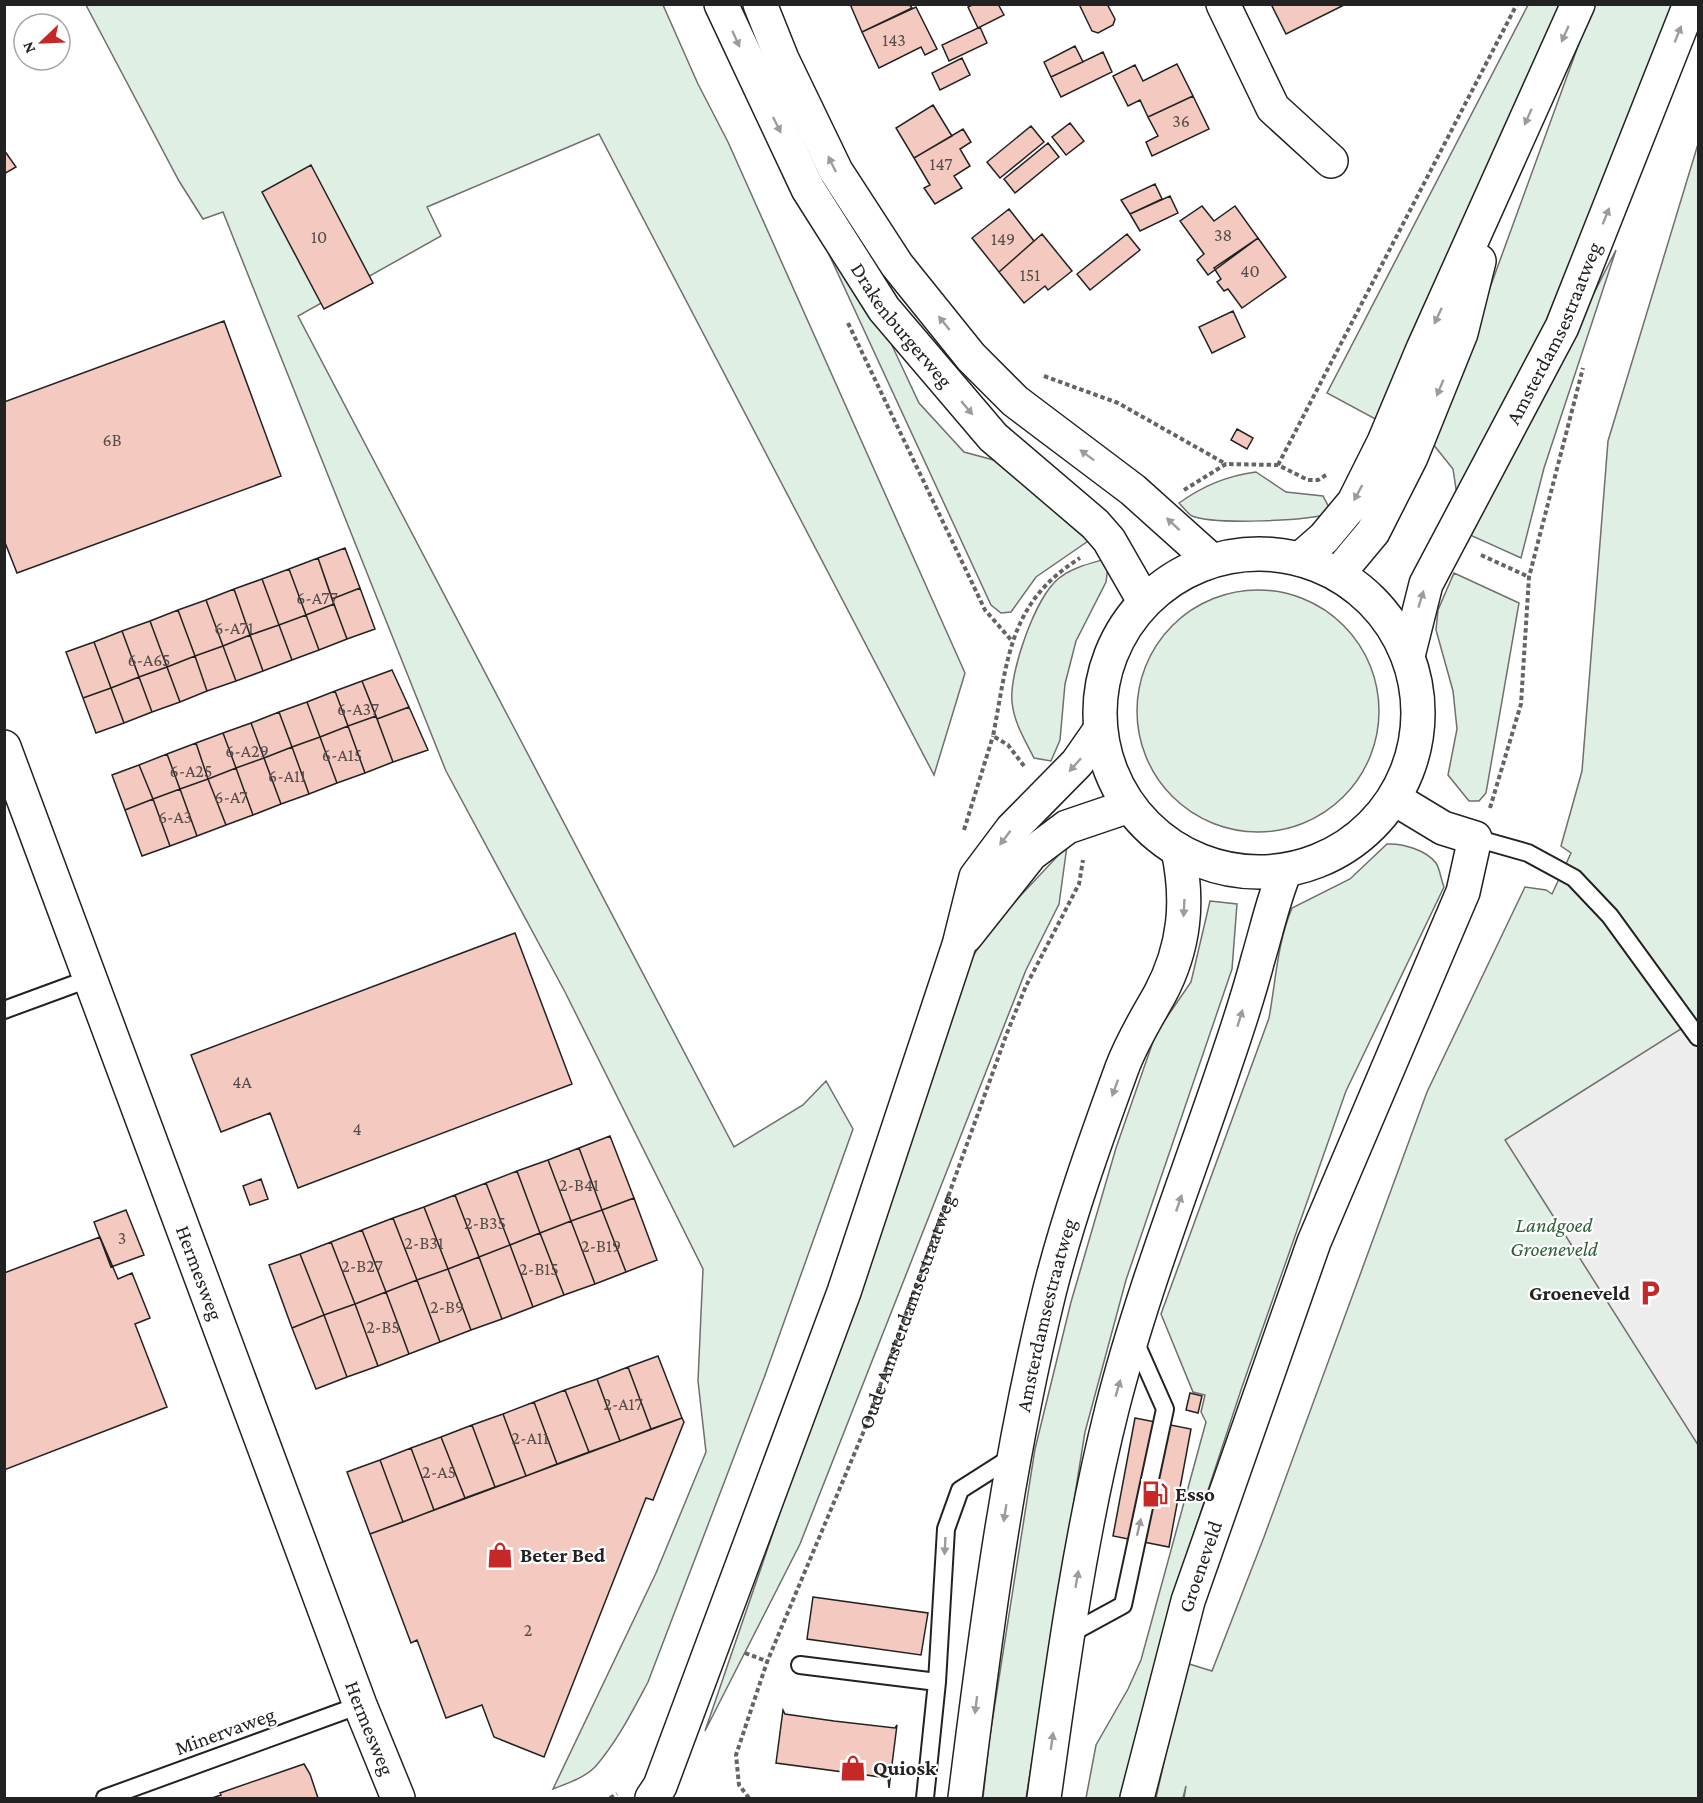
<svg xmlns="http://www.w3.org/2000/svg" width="1703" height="1803" font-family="'Crimson Pro',serif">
<rect width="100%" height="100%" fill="#fff"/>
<!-- green -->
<path fill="#e0efe3" stroke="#6f6f6f" stroke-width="1.5" d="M86 5H663L698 84 728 142 965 673 934 775 599 134 427 207 441 236 298 316 734 1147 803 1105 826 1081 853 1129 764 1378 648 1682C633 1710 617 1742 595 1767 584 1778 568 1783 553 1789L656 1573 706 1452 698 1381 703 1269 565 992 446 771 223 212 203 219 179 181Z
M1528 5H1567L1379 421 1327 393Z
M1593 5H1681L1554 310 1458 502 1453 469 1433 444Z
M1698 144V1798H1184L1186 1786 1183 1798H1156L1186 1663 1212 1671 1264 1537 1427 1092 1525 887 1546 890 1552 894 1571 853 1561 846 1582 771 1608 441Z
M829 244 889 339 919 403 964 452 1001 462 1094 537 1036 577 1011 612 1001 613 991 605 827 250Z
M1616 250 1544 468 1521 558 1470 535Z
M1256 472 1286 492 1323 496 1332 513C1308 521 1215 525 1192 516 1188 514 1183 507 1179 503 1203 486 1226 476 1256 472Z
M1109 558 1106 582 1076 641 1065 684 1060 740 1051 761 1034 758C1025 740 1014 723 1012 702 1009 673 1035 598 1058 579 1072 567 1092 563 1109 558Z
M1454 573 1519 603 1486 793 1479 801H1469L1448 775 1457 729 1453 691 1436 630 1438 610Z
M1137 711a121 121 0 1 1 242 0a121 121 0 1 1-242 0Z
M1387 844C1402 843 1426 850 1436 863 1440 869 1441 880 1444 887L1346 1091 1242 1387 1184 1563 1123 1798H1086L1096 1745 1128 1689 1141 1660 1206 1422 1201 1412 1205 1395 1193 1392 1161 1314 1269 1018C1276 980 1277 944 1292 908L1350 879Z
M1067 846 1059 904 1026 970 800 1544 705 1731 969 962 994 924Z
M1210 901 1237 904 1232 969 1126 1280 1085 1432 1026 1798H983L989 1742 1035 1449 1071 1302 1116 1148 1156 1033 1191 982Z"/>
<!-- parking -->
<path fill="#ededed" stroke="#6f6f6f" stroke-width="1.5" d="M1698 1018V1445L1505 1140Z"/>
<!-- building -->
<path fill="#f3c9c0" stroke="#222" stroke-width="1.5" d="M850 4H909L912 8 862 32Z
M974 4H998L1004 15 978 28 968 7Z
M1079 4H1107L1115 19 1113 25 1098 33 1092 31Z
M1271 4H1346L1286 34Z
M916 7 937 49 925 55 921 47 879 68 862 32Z
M980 27 987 43 949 61 942 45Z
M1075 46 1083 62 1051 77 1044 62Z
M1103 52 1112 72 1061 97 1051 77Z
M962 58 970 75 940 90 932 73Z
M1177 64 1193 96 1148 117 1140 100 1128 106 1113 76 1135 65 1143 81Z
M1193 96 1209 129 1152 156 1146 142 1158 136 1148 117Z
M933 105 952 136 914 158 896 128Z
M1070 123 1084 141 1066 155 1052 137Z
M1031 126 1044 142 1000 178 987 162Z
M963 129 971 142 960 149 970 166 954 176 962 188 935 204 924 188 930 185 914 158Z
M1048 143 1059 157 1015 193 1004 179Z
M4 150 16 167 4 174Z
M311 165 373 283 324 309 262 192Z
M1155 184 1162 199 1130 214 1121 200Z
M1170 196 1178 213 1140 231 1130 214Z
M1202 206 1214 221 1235 206 1258 238 1208 275 1197 260 1204 254 1180 221Z
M1009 209 1034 241 999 272 972 238Z
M1042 234 1072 271 1048 290 1045 286 1024 303 999 272Z
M1127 234 1140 250 1090 290 1077 274Z
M1258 238 1286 277 1242 308 1228 289 1224 291 1217 282 1221 279 1214 268Z
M1233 311 1245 337 1212 353 1199 327Z
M224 321 281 476 17 573 4 540V402Z
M1237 429 1253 438 1247 449 1231 440Z
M345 548 360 588 332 599 318 558Z
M318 558 334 604 306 615 289 569Z
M289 569 306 615 279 625 262 579Z
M262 579 279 625 250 635 234 589Z
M360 588 375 629 347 639 332 599Z
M234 589 250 635 223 646 206 600Z
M206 600 223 646 195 656 178 610Z
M334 604 347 639 319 650 306 615Z
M178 610 195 656 167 667 150 621Z
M306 615 319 650 292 660 279 625Z
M150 621 167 667 139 677 122 631Z
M279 625 292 660 263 671 250 635Z
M122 631 139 677 111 688 94 642Z
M250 635 263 671 236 681 223 646Z
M94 642 111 688 83 698 66 652Z
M223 646 236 681 207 691 195 656Z
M195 656 207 691 180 702 167 667Z
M167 667 180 702 152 712 139 677Z
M392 670 409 707 377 719 362 681Z
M139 677 152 712 124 723 111 688Z
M362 681 376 716 348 726 335 691Z
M111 688 124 723 96 733 83 698Z
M335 691 348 726 320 737 307 702Z
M307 702 320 737 292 747 279 712Z
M409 707 428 750 393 762 377 719Z
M279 712 292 747 264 758 251 723Z
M376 716 393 762 365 773 348 726Z
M251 723 264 758 236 768 223 733Z
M348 726 365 773 337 783 320 737Z
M223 733 236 768 208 779 196 743Z
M320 737 337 783 309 794 292 747Z
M196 743 208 779 180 789 167 754Z
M292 747 309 794 281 804 264 758Z
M167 754 180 789 153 799 139 765Z
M264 758 281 804 253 815 236 768Z
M139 765 153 799 125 810 112 775Z
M236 768 253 815 226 825 208 779Z
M208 779 226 825 197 836 180 789Z
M180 789 197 836 170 846 153 799Z
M153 799 170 846 142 856 125 810Z
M515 933 572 1084 298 1188 270 1113 221 1132 191 1055Z
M610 1136 634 1198 602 1210 579 1148Z
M579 1148 602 1210 571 1221 548 1160Z
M548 1160 571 1221 540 1233 517 1171Z
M517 1171 540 1233 510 1245 486 1183Z
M261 1179 268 1199 250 1205 243 1186Z
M486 1183 510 1245 479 1257 455 1195Z
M455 1195 479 1257 448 1269 424 1207Z
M634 1198 657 1260 626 1272 602 1210Z
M424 1207 448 1269 417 1280 393 1218Z
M126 1210 144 1255 111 1267 94 1222Z
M602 1210 626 1272 595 1284 571 1221Z
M393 1218 417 1280 386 1292 362 1230Z
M571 1221 595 1284 564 1295 540 1233Z
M362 1230 386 1292 355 1304 331 1242Z
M540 1233 564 1295 533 1307 510 1245Z
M100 1237 118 1279 132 1273 150 1318 135 1324 167 1407 4 1470V1273Z
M331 1242 355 1304 324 1315 300 1254Z
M510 1245 533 1307 502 1319 479 1257Z
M300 1254 324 1315 292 1328 269 1265Z
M479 1257 502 1319 471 1330 448 1269Z
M448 1269 471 1330 440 1342 417 1280Z
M417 1280 440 1342 409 1354 386 1292Z
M386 1292 409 1354 378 1366 355 1304Z
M355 1304 378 1366 347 1377 324 1315Z
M324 1315 347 1377 316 1389 292 1328Z
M658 1356 682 1418 651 1429 628 1367Z
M628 1367 651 1429 620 1441 597 1379Z
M597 1379 620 1441 589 1452 565 1390Z
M565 1390 589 1452 557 1464 534 1402Z
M1190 1393 1202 1396 1198 1413 1186 1410Z
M534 1402 557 1464 526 1476 503 1414Z
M503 1414 526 1476 495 1487 472 1425Z
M682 1418 684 1422 653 1500 646 1498 544 1757 494 1737 482 1705 446 1718 417 1640 411 1643 370 1534Z
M1135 1418 1191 1429 1169 1547 1113 1536Z
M472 1425 495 1487 465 1498 441 1437Z
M441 1437 465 1498 434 1510 411 1448Z
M411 1448 434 1510 403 1522 380 1460Z
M380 1460 403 1522 370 1534 347 1472Z
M813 1597 928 1613 921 1655 807 1639Z
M783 1710 785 1714 834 1721 895 1728 897 1725 889 1788 888 1778 776 1763Z
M304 1764 310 1774 318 1798H212L221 1795 220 1793Z"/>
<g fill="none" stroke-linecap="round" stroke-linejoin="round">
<!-- service casing -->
<g stroke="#222" stroke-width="20">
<path id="service" d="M1475 838 1528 853 1574 878 1610 916 1698 1037
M4 1010 91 978
M1068 1635 1123 1605 1165 1409 1134 1339
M800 1665 937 1682
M105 1798 360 1705
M925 1798 937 1682 946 1529 960 1490 1015 1455"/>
</g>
<!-- minor casing -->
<g stroke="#222" stroke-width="36">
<g id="minor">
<path d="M1223 4 1273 108 1331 161"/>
<path id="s2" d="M4 747 360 1705 398 1798"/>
<path d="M966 936 1031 854 1067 827 1129 806"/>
<path d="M652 1798 660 1786 844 1292 959 945 976 877 1012 829 1077 763 1100 730"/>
<path id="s3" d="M1137 1798 1188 1601 1314 1242 1463 892 1475 838 1443 828 1395 799"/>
</g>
</g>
<!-- secondary casing -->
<g stroke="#222" stroke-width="36">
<g id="secondary">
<path id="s4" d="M721 4 808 189 884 309 993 437 1095 524 1109 540 1144 601"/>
<path d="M760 4 782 59 836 171 897 265 971 357 1015 401 1133 490 1211 560"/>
</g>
</g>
<!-- primary casing -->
<g stroke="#222" stroke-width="36">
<g id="primary">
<circle cx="1259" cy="713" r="159"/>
<path d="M1300 559 1324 538 1354 502 1384 442 1423 349 1578 4"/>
<path d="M1338 574 1373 532 1411 457 1461 333 1479 261"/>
<path id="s5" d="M1408 656 1426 584 1562 327 1690 4"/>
<path id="s6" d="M965 1798C986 1629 1008 1459 1049 1293 1068 1217 1095 1142 1122 1068 1132 1041 1146 1019 1160 994 1185 947 1189 901 1178 850"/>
<path d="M1044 1798C1062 1668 1080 1537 1112 1409 1141 1294 1187 1178 1225 1065 1237 1030 1249 994 1258 959 1267 929 1273 900 1285 871"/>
</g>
</g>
<!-- path -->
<g stroke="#646464" stroke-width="4" stroke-dasharray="4.5 3" stroke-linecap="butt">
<path d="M848 323 985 610 1012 641"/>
<path d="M1044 376 1118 403 1226 464"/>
<path d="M1278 465 1517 4"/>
<path d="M1184 490 1226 464 1278 465 1308 480H1318L1326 475"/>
<path d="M1481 555 1529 577"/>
<path d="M1024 766 1008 745 993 736C1008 660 1008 603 1080 558"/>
<path d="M1490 808 1521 704 1529 577 1583 368"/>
<path d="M964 830 993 736"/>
<path d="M745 1653 769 1662"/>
<path d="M610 1798 617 1794"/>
<path id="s1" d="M749 1798 739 1785 736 1755 767 1662 863 1433 1007 1033 1026 986 1079 884 1083 860"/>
</g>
<!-- service -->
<use href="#service" stroke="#fff" stroke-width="16"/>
<!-- minor -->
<use href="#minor" stroke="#fff" stroke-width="33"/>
<!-- secondary -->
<use href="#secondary" stroke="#fff" stroke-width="33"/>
<!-- primary -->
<use href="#primary" stroke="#fff" stroke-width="33"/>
</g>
<!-- one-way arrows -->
<defs><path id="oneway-solid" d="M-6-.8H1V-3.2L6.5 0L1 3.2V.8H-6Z" transform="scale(1.5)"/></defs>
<g fill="#9c9c9c">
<use href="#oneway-solid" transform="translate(1565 34) rotate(114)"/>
<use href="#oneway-solid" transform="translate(1678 34) rotate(-68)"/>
<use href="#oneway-solid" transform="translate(736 39) rotate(66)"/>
<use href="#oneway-solid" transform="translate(1528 117) rotate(114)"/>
<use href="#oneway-solid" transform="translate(777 125) rotate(64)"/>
<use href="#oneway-solid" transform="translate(832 164) rotate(-116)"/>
<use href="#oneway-solid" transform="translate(1606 216) rotate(-68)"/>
<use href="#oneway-solid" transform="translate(1438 316) rotate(115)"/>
<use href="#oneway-solid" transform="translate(944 323) rotate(-129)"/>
<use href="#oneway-solid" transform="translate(1440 388) rotate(113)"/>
<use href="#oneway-solid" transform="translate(967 408) rotate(50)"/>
<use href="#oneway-solid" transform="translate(1087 455) rotate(-143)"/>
<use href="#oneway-solid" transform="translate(1358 493) rotate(118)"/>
<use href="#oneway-solid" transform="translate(1173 524) rotate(-137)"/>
<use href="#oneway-solid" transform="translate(1421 599) rotate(-73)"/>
<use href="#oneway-solid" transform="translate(1075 765) rotate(132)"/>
<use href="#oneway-solid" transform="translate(1005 838) rotate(127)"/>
<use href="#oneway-solid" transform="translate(1184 908) rotate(93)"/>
<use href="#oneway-solid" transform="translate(1240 1018) rotate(-73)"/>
<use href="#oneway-solid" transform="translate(1115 1088) rotate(110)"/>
<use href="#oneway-solid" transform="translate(1179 1203) rotate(-71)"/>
<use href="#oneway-solid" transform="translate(1118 1388) rotate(-74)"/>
<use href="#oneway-solid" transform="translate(1005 1513) rotate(99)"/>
<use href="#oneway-solid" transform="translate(1139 1527) rotate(-77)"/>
<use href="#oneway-solid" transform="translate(945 1546) rotate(93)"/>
<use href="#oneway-solid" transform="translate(1077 1579) rotate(-80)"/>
<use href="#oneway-solid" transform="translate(976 1705) rotate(97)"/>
<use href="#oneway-solid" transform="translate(1052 1741) rotate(-82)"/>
</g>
<!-- icons -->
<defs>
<g id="parking-bare" transform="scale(2.07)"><path d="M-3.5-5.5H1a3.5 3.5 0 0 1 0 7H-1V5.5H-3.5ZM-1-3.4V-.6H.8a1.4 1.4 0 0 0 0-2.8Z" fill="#c62828" stroke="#fff" stroke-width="2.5" paint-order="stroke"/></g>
<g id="fuel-bare" transform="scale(2.07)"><path d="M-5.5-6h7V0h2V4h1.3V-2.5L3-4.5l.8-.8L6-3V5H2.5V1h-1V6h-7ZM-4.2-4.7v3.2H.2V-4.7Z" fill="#c62828" stroke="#fff" stroke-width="2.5" paint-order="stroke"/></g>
<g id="shop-bare" transform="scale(2.07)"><path d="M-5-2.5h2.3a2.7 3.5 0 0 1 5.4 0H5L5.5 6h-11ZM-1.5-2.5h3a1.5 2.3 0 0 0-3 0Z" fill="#c62828" stroke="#fff" stroke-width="2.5" paint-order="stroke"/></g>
</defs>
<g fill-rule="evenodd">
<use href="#parking-bare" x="1650" y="1293"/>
<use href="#fuel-bare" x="1155" y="1494"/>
<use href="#shop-bare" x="500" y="1555"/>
<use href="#shop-bare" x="853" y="1768"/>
</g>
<g text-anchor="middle" stroke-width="4.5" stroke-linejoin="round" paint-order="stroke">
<!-- number labels -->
<g font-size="18" fill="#564c4a">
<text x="894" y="46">143</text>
<text x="1181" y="127">36</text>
<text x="941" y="170">147</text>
<text x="1223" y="241">38</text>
<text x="319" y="243">10</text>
<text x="1003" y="245">149</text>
<text x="1250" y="277">40</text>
<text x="1030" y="281">151</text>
<text x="112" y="446">6B</text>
<text x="317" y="604">6-A77</text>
<text x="234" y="634">6-A71</text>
<text x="149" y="666">6-A65</text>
<text x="358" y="715">6-A37</text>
<text x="247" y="757">6-A29</text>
<text x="342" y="761">6-A15</text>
<text x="191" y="777">6-A25</text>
<text x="287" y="782">6-A11</text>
<text x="231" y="803">6-A7</text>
<text x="175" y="823">6-A3</text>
<text x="242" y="1088">4A</text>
<text x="357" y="1135">4</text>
<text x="579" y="1191">2-B41</text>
<text x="485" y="1229">2-B35</text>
<text x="122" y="1244">3</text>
<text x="424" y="1249">2-B31</text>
<text x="601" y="1252">2-B19</text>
<text x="362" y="1272">2-B27</text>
<text x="539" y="1275">2-B15</text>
<text x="447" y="1313">2-B9</text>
<text x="383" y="1333">2-B5</text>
<text x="623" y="1410">2-A17</text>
<text x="530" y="1444">2-A11</text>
<text x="439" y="1478">2-A5</text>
<text x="528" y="1636">2</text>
</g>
<!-- street labels -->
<g font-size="21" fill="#222" stroke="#fff">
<text dy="7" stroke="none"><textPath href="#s4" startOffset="370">Drakenburgerweg</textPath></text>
<text dy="7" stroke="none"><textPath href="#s5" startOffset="356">Amsterdamsestraatweg</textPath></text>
<text dy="7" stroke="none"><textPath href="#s2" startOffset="561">Hermesweg</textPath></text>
<text dy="7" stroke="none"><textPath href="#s1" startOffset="522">Oude Amsterdamsestraatweg</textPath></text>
<text dy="7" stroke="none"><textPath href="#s6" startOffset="490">Amsterdamsestraatweg</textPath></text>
<text dy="7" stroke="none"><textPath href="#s3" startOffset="240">Groeneveld</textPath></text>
<text dy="7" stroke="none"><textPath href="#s2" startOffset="1047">Hermesweg</textPath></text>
<text transform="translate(225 1731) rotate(-20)" y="7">Minervaweg</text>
</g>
<!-- park labels -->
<g font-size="21" font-style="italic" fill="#2f5e38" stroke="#fff">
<text x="1554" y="1232">Landgoed<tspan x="1554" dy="24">Groeneveld</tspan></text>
</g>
<!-- poi labels -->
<g font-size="21" font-weight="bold" fill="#222" stroke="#fff" text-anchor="start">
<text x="1630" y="1300" text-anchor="end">Groeneveld</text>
<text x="1175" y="1501">Esso</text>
<text x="520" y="1562">Beter Bed</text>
<text x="873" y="1775">Quiosk</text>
</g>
</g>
<!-- border -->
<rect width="1703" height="1803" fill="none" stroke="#222222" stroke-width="12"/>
<!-- north arrow -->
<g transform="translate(42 42) rotate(247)"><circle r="28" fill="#ffffff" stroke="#a7a7a7" stroke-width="1.5"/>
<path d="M0-4.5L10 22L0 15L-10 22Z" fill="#c62828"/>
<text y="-9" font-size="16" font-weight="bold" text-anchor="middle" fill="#222222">N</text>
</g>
</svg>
